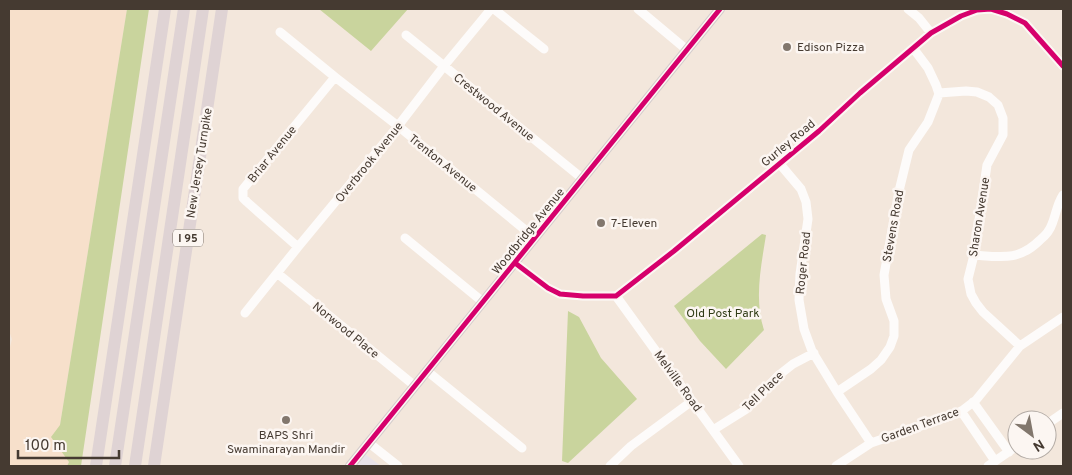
<svg xmlns="http://www.w3.org/2000/svg" width="1072" height="475" font-family="Overpass,sans-serif">
<rect width="100%" height="100%" fill="#f3e7dc"/>
<!-- built -->
<path fill="#f7e0cb" d="M9 9H127L60 425 69 462 67 466H9V351L12 339 9 331Z"/>
<!-- education -->
<path fill="#e9e2e9" d="M365 454 381 466H355Z"/>
<!-- green -->
<path fill="#c9d49d" d="M127 9H149L81 466H67L69 462 51 437 60 425Z
M319 9H408L371 51Z
M762 234 766 235C761 267 754 299 764 330L726 369 700 341 674 306Z
M568 311 579 317 601 358 637 399 568 463 562 461Z"/>
<g fill="none" stroke-linecap="round" stroke-linejoin="round">
<!-- minor -->
<path stroke="#fdfbfa" stroke-width="9" d="M494 9 544 49
M638 9 687 50
M908 9 919 18 931 33
M280 32 335 77 398 126 535 238
M406 35 583 179
M939 93 966 91 977 92 989 97 998 105 1003 118V135L987 165 974 255 968 279 971 294 976 303 983 312 1020 346
M779 163 801 189 806 202 808 219 800 274 799 300 804 329 812 351 837 392 871 443
M405 238 483 302
M298 247 247 202 243 198V189L335 77
M974 255C1002 257 1019 261 1040 240 1045 236 1050 230 1052 224 1056 214 1057 204 1063 195
M515 263 548 288 560 294 583 296H616L674 251 819 131 860 93 931 33 961 16 977 10 991 9 1007 14 1025 23 1063 66
M277 273 415 386
M616 296 739 466
M245 313 298 247 398 126 444 66 491 9
M427 371 522 448
M837 392 871 369 881 360 890 347 894 336V321L886 299 884 275 899 191 909 150 928 122 939 94 936 85 928 68 913 48
M973 402 1009 452
M961 411 995 461
M1047 424 1063 413
M713 430 745 410 779 375 793 364 814 353
M369 443 398 466
M610 466 631 446 692 401
M836 466 871 443 959 413 976 400 1020 346 1063 317
M988 466 1017 446"/>
<!-- major -->
<path stroke="#d4cccc" stroke-width="10" d="M350 466 720 9"/>
<!-- highway -->
<path stroke="#dfd3d4" stroke-width="12" d="M96 466 165 9
M115 466 184 9
M135 466 203 9
M154 466 222 9"/>
<!-- cycleway casing -->
<g stroke="#fcf6f2" stroke-width="8">
<path id="cycleway" d="M515 263 548 288 560 294 583 296H616L674 251 819 131 860 93 931 33 961 16 977 10 991 9 1007 14 1025 23 1063 66
M350 466 720 9"/>
</g>
<!-- cycleway -->
<use href="#cycleway" stroke="#d6006c" stroke-width="5"/>
</g>
<!-- markers -->
<g fill="#82776d" stroke="#fcf6f2" stroke-width="2">
<circle cx="787" cy="47" r="5"/>
<circle cx="601" cy="223" r="5"/>
<circle cx="286" cy="420" r="5"/>
</g>
<g text-anchor="middle" stroke-width="5" stroke-linejoin="round" paint-order="stroke">
<!-- shield labels -->
<rect fill="#fcf6f2" stroke="#7c726b" stroke-width="1" x="173" y="229.5" width="30" height="17" rx="4"/>
<g font-size="11" font-weight="bold" fill="#453a31">
<text x="188" y="242">I 95</text>
</g>
<!-- poi labels -->
<g font-size="12" fill="#453a31" stroke="#fcf6f2" text-anchor="start">
<text x="797" y="51">Edison Pizza</text>
<text x="611" y="227">7-Eleven</text>
<text x="286" y="439" text-anchor="middle">BAPS Shri<tspan x="286" dy="14">Swaminarayan Mandir</tspan></text>
</g>
<!-- street labels -->
<g font-size="12" fill="#453a31" stroke="#fcf6f2">
<text transform="translate(494 107) rotate(39)" y="4">Crestwood Avenue</text>
<text transform="translate(788 143) rotate(-40)" y="4">Gurley Road</text>
<text transform="translate(272 154) rotate(-51)" y="4">Briar Avenue</text>
<text transform="translate(369 162) rotate(-51)" y="4">Overbrook Avenue</text>
<text transform="translate(199 163) rotate(-81)" y="4">New Jersey Turnpike</text>
<text transform="translate(443 163) rotate(39)" y="4">Trenton Avenue</text>
<text transform="translate(979 217) rotate(-81)" y="4">Sharon Avenue</text>
<text transform="translate(893 226) rotate(-80)" y="4">Stevens Road</text>
<text transform="translate(528 231) rotate(-51)" y="4">Woodbridge Avenue</text>
<text transform="translate(803 263) rotate(-84)" y="4">Roger Road</text>
<text transform="translate(346 330) rotate(39)" y="4">Norwood Place</text>
<text transform="translate(678 381) rotate(54)" y="4">Melville Road</text>
<text transform="translate(763 391) rotate(-44)" y="4">Tell Place</text>
<text transform="translate(920 425) rotate(-20)" y="4">Garden Terrace</text>
</g>
<!-- park labels -->
<g font-size="12" fill="#303c16" stroke="#fcf6f2">
<text x="723" y="317">Old Post Park</text>
</g>
</g>
<!-- border -->
<rect width="1072" height="475" fill="none" stroke="#453a31" stroke-width="20"/>
<!-- north arrow -->
<g transform="translate(1032 435) rotate(148)"><circle r="24" fill="#fcf6f2" stroke="#b3aba5"/>
<path d="M0-4L9 19L0 12L-9 19Z" fill="#82776d"/>
<text y="-8" font-size="14" font-weight="bold" text-anchor="middle" fill="#453a31">N</text>
</g>
<!-- scale -->
<path d="M18 450v8h101v-8" fill="none" stroke="#453a31" stroke-width="2.5"/>
<text x="25" y="450" font-size="15" fill="#453a31" stroke="#fcf6f2" stroke-width="4" paint-order="stroke">100 m</text>
</svg>
